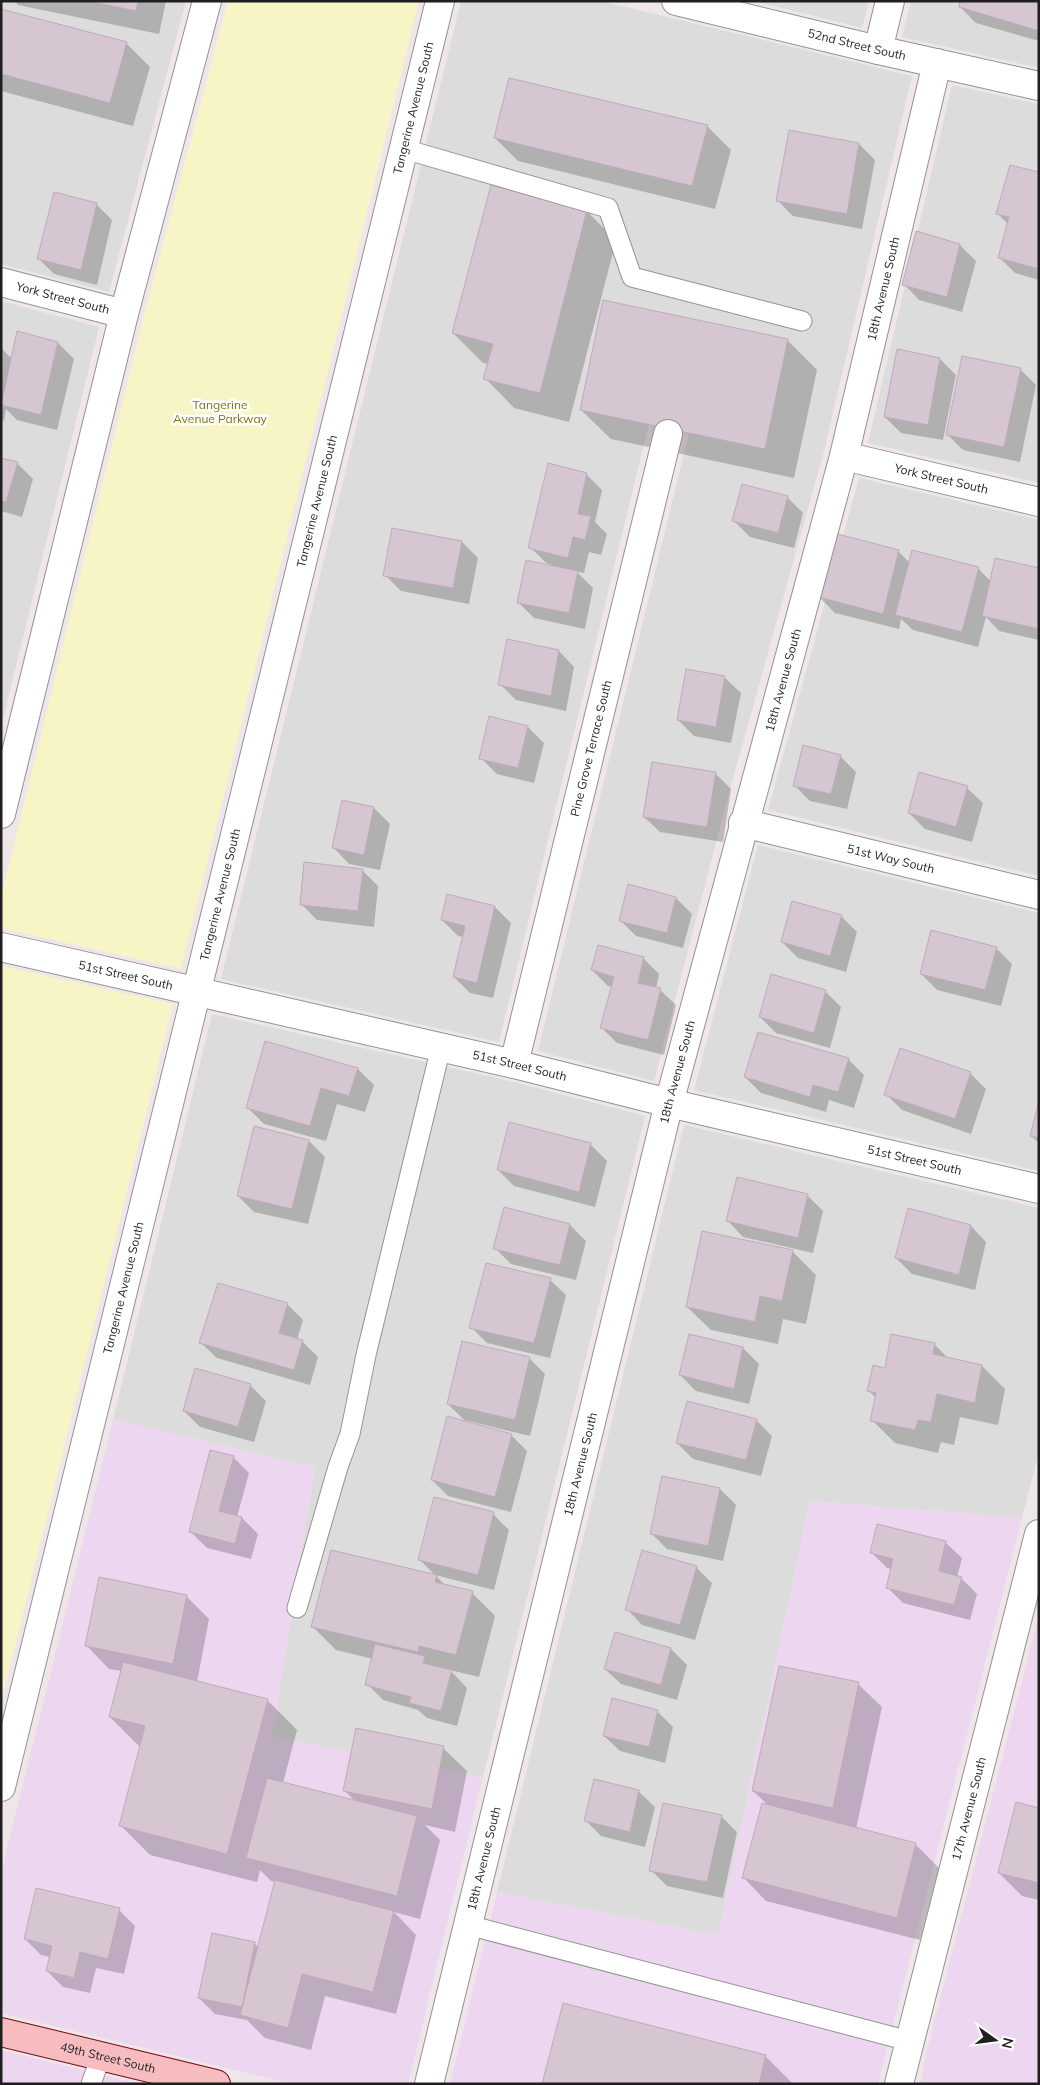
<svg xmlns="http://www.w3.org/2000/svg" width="1040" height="2085" font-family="Mulish,sans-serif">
<rect width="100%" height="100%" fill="#efe6ea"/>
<!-- residential -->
<path fill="#dddcdd" d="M1 1H186L109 292 1 264Z
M461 1H601L912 76 824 451 727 800 654 1081 538 1051 692 421 652 411 499 1042 221 979Z
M754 1H869L862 28Z
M911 1H1039V68L902 37Z
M952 85 1039 104V483L868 443Z
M1 301 99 327 1 727Z
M859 478 1039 520V876L768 810Z
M758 845 1039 913V1171L694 1090Z
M212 1014 510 1081 645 1116 483 1777 272 1737 315 1467 113 1420Z
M684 1125 1039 1208V1452L1022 1518 810 1501 718 1935 497 1892Z"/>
<!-- commercial -->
<path fill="#edd6ef" d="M113 1420 315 1467 272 1737 483 1777 408 2084H292L1 2013V1873Z
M810 1501 1022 1518 878 2084H450L497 1892 718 1935Z
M1039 1615V2084H920L928 2046Z
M1 2050 139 2084H1Z"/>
<!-- park -->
<path fill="#f7f5c5" d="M228 1H419L181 969 1 928V898L143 319Z
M1 966 173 1004 1 1703Z"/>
<!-- shadow -->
<path fill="#0003" d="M15 1H166L159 34 18 5Z
M1039 1V41L976 23 960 7Z
M1 10 126 43 150 67 133 126 1 91Z
M707 126 731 150 715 209 518 161 495 138Z
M790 132 859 144 875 160 862 229 793 216 777 200Z
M1039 174V280L1015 273 999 257 1009 225 998 214Z
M96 204 112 220 97 285 54 274 38 258Z
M587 211 616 241 569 422 514 408 485 378 489 364 483 363 453 333Z
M960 245 976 261 962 312 919 300 904 284Z
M787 340 817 370 794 478 611 439 581 410Z
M58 343 74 359 57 430 17 420 6 409 4 421 1 420V348L12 359Z
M940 359 956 375 943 440 901 433 885 417Z
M1020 369 1036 385 1020 462 963 450 947 434Z
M1 459 17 463 33 479 22 517 1 511Z
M586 474 602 490 595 522 607 534 601 555 589 552 584 573 576 571 593 588 585 629 534 618 518 602 552 565 546 563 530 547Z
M787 497 803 513 794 548 750 537 734 521Z
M462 542 478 558 469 604 401 591 385 575Z
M898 551 910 563 978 568 991 582 1039 569V640L999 631 986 617 978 647 913 630 901 619 899 629 835 613 819 597Z
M559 651 574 667 566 711 516 700 500 684Z
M725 678 741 693 731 743 694 736 678 720Z
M528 727 544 743 534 783 497 774 481 758Z
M840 756 856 772 847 809 810 801 794 785Z
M715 773 731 789 723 842 660 832 644 817Z
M967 788 983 803 972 842 925 829 909 813Z
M374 808 390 824 380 870 349 864 334 848Z
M362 870 378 886 374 927 317 920 301 904Z
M676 898 692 914 683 948 636 936 620 920Z
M495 907 511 923 493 998 470 993 454 977 464 937 458 936 442 920Z
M841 916 857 932 846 972 798 958 782 942Z
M996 948 1012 964 1001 1006 937 990 921 974Z
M643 958 659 974 656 988 660 990 676 1005 664 1055 617 1043 601 1027 612 987 608 986 592 970Z
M825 991 841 1007 830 1048 776 1033 760 1017Z
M266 1043 358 1069 374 1085 365 1112 337 1104 326 1141 264 1124 248 1108Z
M848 1059 864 1075 854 1108 829 1100 826 1112 761 1093 745 1077Z
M970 1073 986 1089 971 1134 902 1110 886 1094Z
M1039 1106V1143L1031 1136Z
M510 1123 591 1145 607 1161 595 1207 514 1186 498 1170Z
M309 1141 325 1157 308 1224 254 1212 238 1196Z
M807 1195 823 1211 813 1253 743 1237 728 1221Z
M570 1225 586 1241 576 1280 511 1264 495 1248Z
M971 1226 986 1242 975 1290 912 1274 896 1258Z
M703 1233 793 1252 816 1275 806 1324 783 1319 778 1344 711 1330 687 1307Z
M550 1280 566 1295 550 1358 487 1343 471 1327Z
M287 1304 303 1320 297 1340 302 1341 318 1357 310 1385 217 1358 201 1343Z
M690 1335 743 1348 759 1364 749 1404 696 1391 680 1375Z
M934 1344 949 1359 982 1366 1005 1389 998 1425 960 1417 954 1445 941 1442 938 1453 895 1443 872 1420 876 1398 868 1390 885 1370Z
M529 1358 545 1374 530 1436 464 1420 448 1404Z
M250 1385 266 1401 254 1442 200 1427 184 1411Z
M756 1420 772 1436 761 1476 693 1459 677 1443Z
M511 1435 527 1451 511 1512 448 1496 432 1480Z
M233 1457 249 1473 237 1517 242 1518 258 1534 251 1559 207 1548 191 1532Z
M720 1489 736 1505 723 1561 667 1549 651 1533Z
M493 1514 509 1530 494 1590 435 1575 419 1559Z
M946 1543 962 1558 957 1577 961 1578 977 1594 970 1620 903 1603 887 1587 891 1569 887 1568 871 1552Z
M696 1567 712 1583 695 1640 642 1625 627 1609Z
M435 1575 446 1586 472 1593 495 1616 479 1677 450 1670 467 1688 457 1726 427 1718 418 1710 383 1700 367 1684 373 1659 336 1650 313 1627Z
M186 1596 209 1619 197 1682 267 1700 297 1730 283 1783 356 1802 344 1790 443 1748 467 1771 455 1832 425 1825 440 1840 420 1919 394 1912 416 1935 396 2014 325 1996 311 2050 265 2038 247 2020 215 2014 199 1998 254 1943 259 1948 275 1882 271 1881 260 1870 257 1882 150 1855 120 1825 140 1747 110 1717 122 1671 109 1669 86 1645Z
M616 1633 671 1649 687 1665 677 1700 621 1684 605 1669Z
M858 1684 882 1707 856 1829 915 1844 939 1868 920 1940 766 1901 743 1877 769 1806 753 1791Z
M657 1711 673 1727 665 1763 620 1751 604 1736Z
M595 1781 639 1792 655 1807 645 1847 601 1836 585 1820Z
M1039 1809V1900L1022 1896 999 1873Z
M721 1816 737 1832 723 1898 667 1886 651 1870Z
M119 1910 135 1926 124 1974 96 1968 90 1993 63 1987 47 1971 50 1957 41 1955 25 1939Z
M765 2056 793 2084H544Z"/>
<!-- building -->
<path fill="#d6c6d1" stroke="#c0a9b9" d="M87 1H138L136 11Z
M960 1H1039V31L959 7Z
M1 9 127 42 110 103 1 74Z
M509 78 708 125 692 186 494 138Z
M789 130 859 143 847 214 776 201Z
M1010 165 1039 172V269L998 258 1009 217 996 214Z
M491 185 587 210 540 393 483 379 493 344 452 333Z
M54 192 97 203 81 270 37 259Z
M916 231 960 244 947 297 902 285Z
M603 300 788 339 765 449 580 410Z
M17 331 58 342 41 415 1 405Z
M897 349 940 358 928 425 884 417Z
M962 356 1021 368 1004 447 946 435Z
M1 458 18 462 6 502 1 501Z
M548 463 587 473 578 514 591 516 585 540 573 537 568 558 528 548Z
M742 484 788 496 778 533 732 521Z
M392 528 462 541 453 588 383 576Z
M834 533 899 550 883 614 818 597Z
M912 550 979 567 962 632 895 615Z
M995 558 1039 568V629L982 616Z
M526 560 578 571 569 613 517 603Z
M507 639 559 650 551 696 498 685Z
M686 669 725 676 716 727 677 720Z
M489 716 528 726 518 768 479 759Z
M803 745 841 755 831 794 793 786Z
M652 762 716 772 707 827 643 817Z
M919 772 968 786 956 827 908 813Z
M342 800 374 807 364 855 332 848Z
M304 862 363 869 358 911 300 905Z
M628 884 676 897 667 933 619 921Z
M447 894 495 906 477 983 453 977 465 926 441 920Z
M792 901 842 915 830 956 781 942Z
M931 930 997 947 985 990 920 974Z
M598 945 644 957 638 983 661 988 648 1040 600 1028 614 977 591 970Z
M771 974 826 990 814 1033 759 1017Z
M758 1032 849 1058 838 1092 813 1085 810 1097 744 1077Z
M265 1041 358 1068 349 1096 321 1088 310 1126 246 1108Z
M900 1048 971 1072 955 1119 884 1095Z
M1039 1101V1138L1030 1136Z
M509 1122 591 1143 579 1192 497 1170Z
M254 1126 309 1140 292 1209 237 1196Z
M737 1177 808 1194 798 1238 726 1221Z
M504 1207 570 1224 560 1265 493 1249Z
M908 1208 971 1225 959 1275 895 1258Z
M702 1231 793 1250 782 1301 760 1296 755 1322 686 1307Z
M486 1263 551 1278 534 1343 469 1328Z
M218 1283 288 1303 279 1333 303 1340 294 1370 199 1343Z
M689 1334 743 1347 734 1389 679 1375Z
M891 1334 935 1343 933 1354 982 1365 975 1403 937 1394 931 1422 918 1420 915 1430 870 1421 876 1393 867 1391 873 1365 885 1368Z
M462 1341 530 1357 515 1420 447 1404Z
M195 1368 251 1384 238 1427 183 1411Z
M687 1401 757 1419 746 1460 676 1443Z
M447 1416 512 1434 495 1497 431 1480Z
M210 1450 234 1456 219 1511 242 1517 235 1544 189 1532Z
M662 1476 720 1488 708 1546 650 1534Z
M434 1497 494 1512 478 1575 418 1560Z
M877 1524 946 1541 939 1571 962 1577 954 1605 886 1588 893 1559 870 1553Z
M331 1550 437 1575 435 1582 473 1591 456 1655 419 1646 418 1652 311 1627Z
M642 1550 697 1566 680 1625 625 1610Z
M99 1577 187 1595 173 1664 85 1646Z
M615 1632 671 1648 661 1685 604 1669Z
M375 1644 425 1656 423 1663 452 1670 441 1711 409 1703 411 1697 365 1685Z
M123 1662 268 1699 227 1854 119 1826 145 1726 109 1717Z
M779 1666 859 1682 833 1808 752 1791Z
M612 1698 658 1710 649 1747 603 1736Z
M356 1728 444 1746 432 1809 343 1791Z
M267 1778 417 1816 397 1896 246 1858Z
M594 1779 639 1790 630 1832 584 1821Z
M1016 1802 1039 1808V1883L998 1873Z
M663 1803 722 1815 707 1882 649 1871Z
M762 1803 916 1843 897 1918 742 1878Z
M275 1880 394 1911 373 1992 302 1974 288 2028 240 2015Z
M36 1888 120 1908 108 1959 80 1952 74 1978 46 1971 52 1946 24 1939Z
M212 1933 255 1942 242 2007 198 1998Z
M563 2003 766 2055 759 2084H542Z"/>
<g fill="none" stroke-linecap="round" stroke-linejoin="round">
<!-- lane casing -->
<g stroke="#939393" stroke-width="21">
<path id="lane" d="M404 149 608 208 632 277 802 321
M297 1608 338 1467 350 1434 366 1355 441 1047
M468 1925 909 2041
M91 2084 101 2056"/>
</g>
<!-- street casing -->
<g stroke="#939393" stroke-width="30">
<g id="street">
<path id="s1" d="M676 1 878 50 1039 86"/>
<path d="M878 50 890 1"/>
<path id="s2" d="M1 282 124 314"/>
<path id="s3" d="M844 456 1039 502"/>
<path d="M1 814 124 314 207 1"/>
<path id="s4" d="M743 823 1039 895"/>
<path id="s5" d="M1 947 514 1064 669 1103 1039 1189"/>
<path id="s6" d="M514 1064 668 434"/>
<path id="s7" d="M1 1787 440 1"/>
<path id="s8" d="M429 2084 669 1103 844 456 937 63"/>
<path id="s9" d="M899 2084 1039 1534"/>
</g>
</g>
<!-- secondary casing -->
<g stroke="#720a0b" stroke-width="30">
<g id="secondary">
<path id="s10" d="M1 2032 216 2084"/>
</g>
</g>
<!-- lane -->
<use href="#lane" stroke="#fff" stroke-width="19"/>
<!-- street -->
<use href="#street" stroke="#fff" stroke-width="28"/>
<!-- secondary -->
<use href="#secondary" stroke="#f7bcc0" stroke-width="28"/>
</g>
<g text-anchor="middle" stroke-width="5" stroke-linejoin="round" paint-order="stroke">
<!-- street labels -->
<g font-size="12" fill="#1f1f1f" stroke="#fff">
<text dy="4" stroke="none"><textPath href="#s1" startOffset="186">52nd Street South</textPath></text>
<text dy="4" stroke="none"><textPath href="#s7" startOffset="1729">Tangerine Avenue South</textPath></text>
<text dy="4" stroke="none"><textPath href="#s8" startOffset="1852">18th Avenue South</textPath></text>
<text dy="4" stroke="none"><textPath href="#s2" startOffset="64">York Street South</textPath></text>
<text dy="4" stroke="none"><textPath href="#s3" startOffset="100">York Street South</textPath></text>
<text dy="4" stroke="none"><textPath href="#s7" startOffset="1324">Tangerine Avenue South</textPath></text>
<text dy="4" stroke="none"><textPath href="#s8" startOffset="1448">18th Avenue South</textPath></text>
<text dy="4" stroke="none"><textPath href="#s6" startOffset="325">Pine Grove Terrace South</textPath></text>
<text dy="4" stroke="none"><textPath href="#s4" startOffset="152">51st Way South</textPath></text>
<text dy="4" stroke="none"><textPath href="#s7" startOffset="919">Tangerine Avenue South</textPath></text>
<text dy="4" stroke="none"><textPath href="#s5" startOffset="128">51st Street South</textPath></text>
<text dy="4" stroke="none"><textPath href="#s5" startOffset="532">51st Street South</textPath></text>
<text dy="4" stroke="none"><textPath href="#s8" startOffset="1042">18th Avenue South</textPath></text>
<text dy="4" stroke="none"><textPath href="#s5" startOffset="938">51st Street South</textPath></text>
<text dy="4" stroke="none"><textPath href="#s7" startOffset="514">Tangerine Avenue South</textPath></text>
<text dy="4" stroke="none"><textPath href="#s8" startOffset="638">18th Avenue South</textPath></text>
<text dy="4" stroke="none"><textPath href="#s9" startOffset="284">17th Avenue South</textPath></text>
<text dy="4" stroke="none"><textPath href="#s8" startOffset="232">18th Avenue South</textPath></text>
<text dy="4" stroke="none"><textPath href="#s10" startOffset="110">49th Street South</textPath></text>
</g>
<!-- park labels -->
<g font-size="12" fill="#797511" stroke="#fff">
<text x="220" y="409">Tangerine<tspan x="220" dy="14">Avenue Parkway</tspan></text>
</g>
</g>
<!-- border -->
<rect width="1040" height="2085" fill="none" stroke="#1f1f1f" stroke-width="5"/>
<!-- north arrow -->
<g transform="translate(995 2040) rotate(104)" stroke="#ffffff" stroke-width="4" paint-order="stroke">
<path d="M0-4L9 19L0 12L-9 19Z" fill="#1f1f1f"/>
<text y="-8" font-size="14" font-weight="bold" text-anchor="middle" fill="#1f1f1f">N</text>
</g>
</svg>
